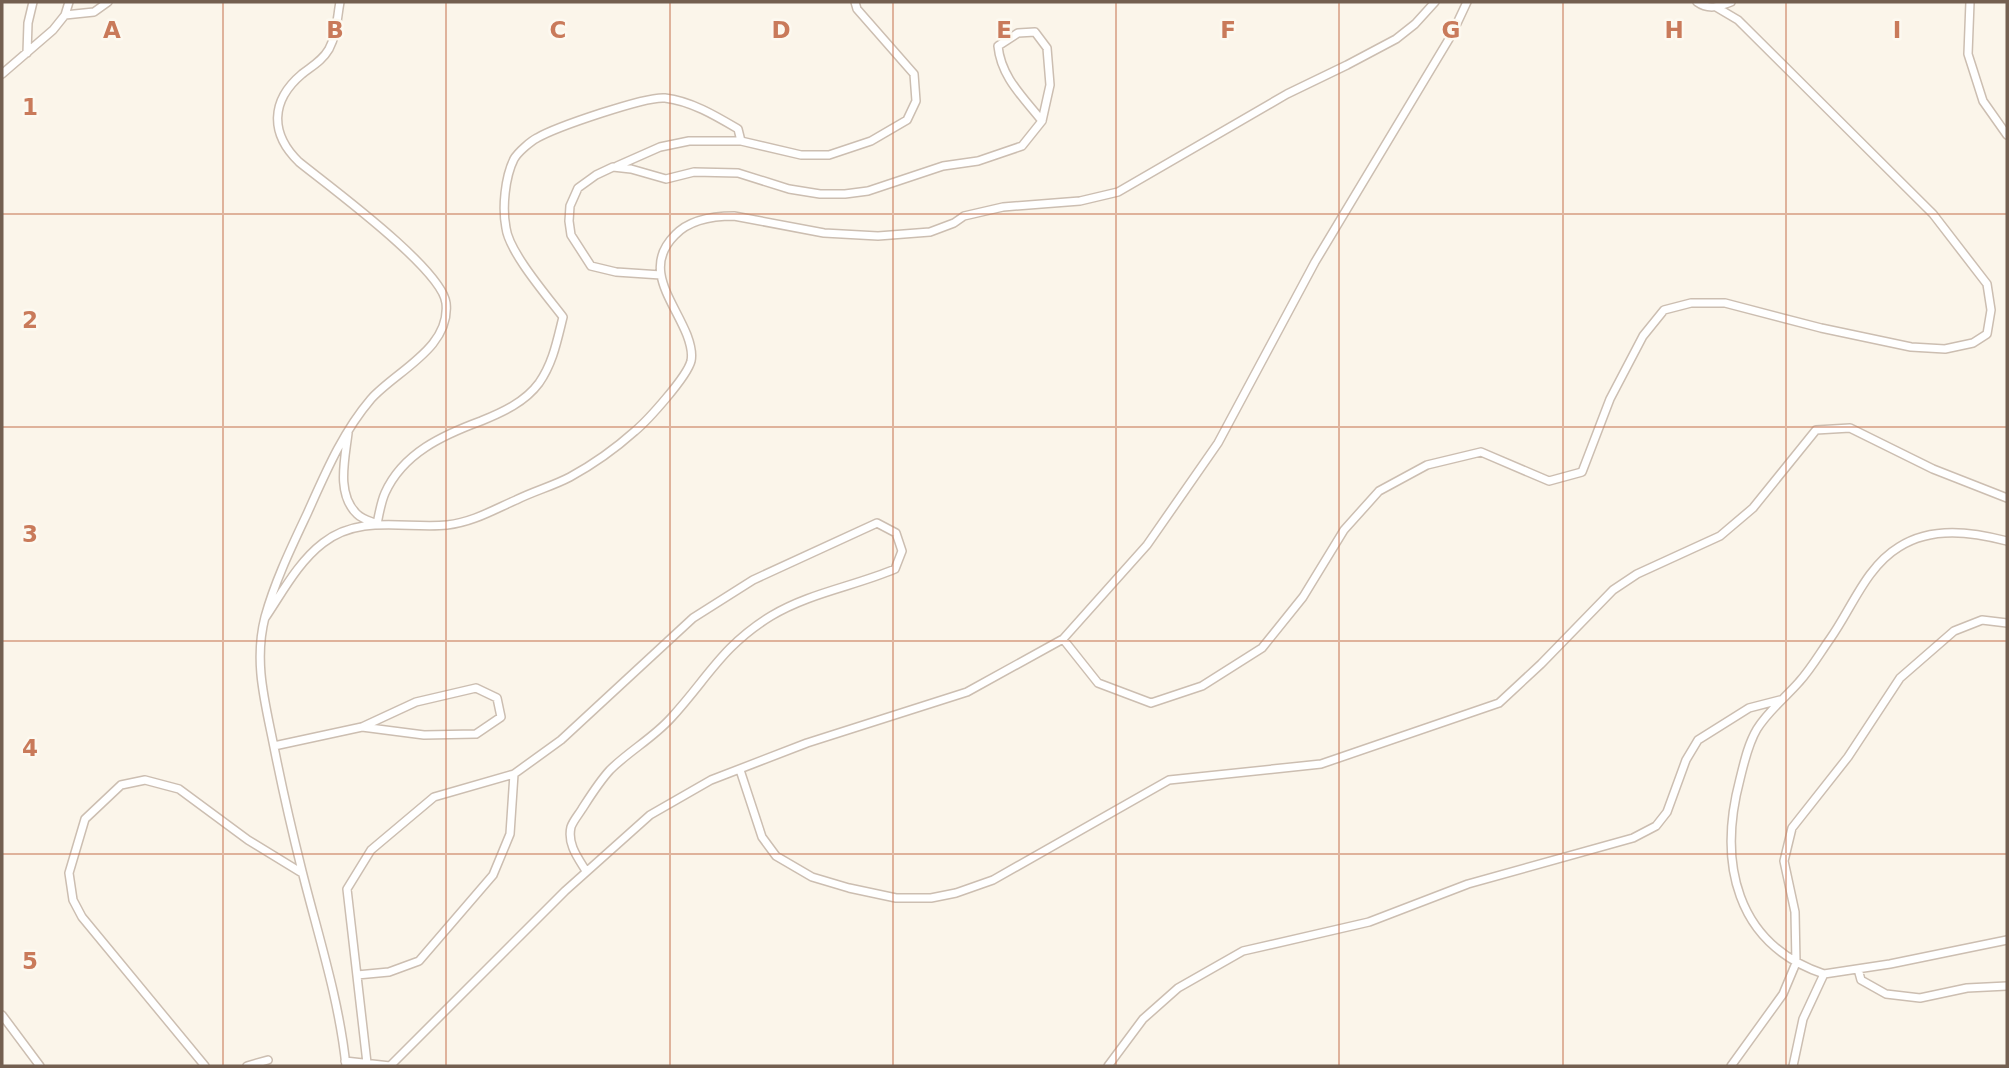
<svg xmlns="http://www.w3.org/2000/svg" width="2009" height="1068" font-family="'DejaVu Sans',sans-serif">
<rect width="100%" height="100%" fill="#fbf5ea"/>
<g fill="none" stroke-linecap="round" stroke-linejoin="round">
<!-- lane casing -->
<g stroke="#ccbeb1" stroke-width="10">
<path id="lane" d="M340 2C337 18 337 34 329 49 322 61 312 66 302 74 270 101 270 134 299 162 330 187 442 269 446 303 451 348 396 371 371 399 342 433 325 474 307 514 291 548 275 581 265 617 253 664 266 705 275 752 283 792 292 831 302 871 318 935 339 999 346 1066
M1697 2C1708 10 1719 7 1731 2
M1970 2 1968 54 1983 101 2007 135
M65 15 94 12 108 2
M27 53 28 23 33 2
M2 74 53 30 65 15 69 2
M617 166 660 147 689 141H741L801 155H829L871 141 907 120 916 101 914 74 857 9 855 2
M661 275 616 272 591 266 571 235 569 221 570 206 578 188 596 175 613 167 631 169 666 179 694 172 738 173 789 189 820 194H845L868 191 943 166 978 161 1022 146 1042 121 1050 85 1047 48 1035 32 1018 33 998 46C1001 77 1023 97 1042 121
M348 433C345 459 336 494 357 514 362 519 370 521 377 524 379 514 381 502 385 493 403 453 443 435 481 421 503 412 525 402 539 383 553 363 557 341 563 317 547 296 509 252 506 228 502 208 505 177 514 159 518 152 531 141 537 138 556 127 646 96 665 98 691 101 716 116 738 129L741 141
M265 618C282 593 298 562 323 543 360 514 405 529 447 525 473 522 493 510 516 500 534 491 553 486 570 477 592 465 616 448 635 431 648 420 687 377 691 361 693 352 690 343 687 335 673 300 642 268 675 235 690 219 713 216 734 216L824 233 878 236 930 232 954 223 964 216 1003 207 1080 201 1118 192 1287 94 1347 65 1396 39 1415 24 1435 2
M1063 639 1098 683 1151 703 1202 686 1262 648 1303 597 1344 530 1379 491 1427 465 1481 452 1549 481 1582 472 1610 399 1643 336 1664 310 1691 303H1725L1821 328 1911 347 1945 349 1973 343 1987 334 1991 310 1987 284 1933 214 1738 20 1716 7
M274 746 362 727 416 702 476 688 497 698 501 717 476 734 424 735 362 727
M740 770 762 837 776 856 812 877 849 888 896 898H931L956 893 993 880 1169 780 1321 764 1499 703 1541 664 1613 590 1637 574 1720 536 1753 508 1816 430 1850 428 1933 469 2007 498
M1858 969 1861 980 1886 994 1920 998 1967 988 2007 986
M1824 974 1890 964 2007 940
M357 975 389 972 419 961 493 875 510 834 514 774
M2 1015 40 1066
M345 1061 390 1066
M367 1063 347 889 371 850 434 797 514 774 561 740 693 618 753 580 877 523 896 533 902 551 895 569C855 586 809 593 771 616 722 646 707 679 671 718 653 738 629 751 610 770 599 782 591 795 582 809 579 814 573 821 571 827 567 844 578 858 586 871
M205 1066 82 917 73 900 69 873 85 819 121 785 145 780 179 789 248 840 302 873
M247 1066 268 1060
M390 1066 565 891 650 815 711 780 807 743 967 692 1063 639 1147 545 1218 443 1315 262 1452 34 1467 2
M1108 1066 1143 1019 1178 988 1243 951 1369 922 1468 884 1633 838 1656 826 1667 812 1686 760 1698 740 1749 708 1780 700
M1731 1066 1783 994 1796 963 1795 912 1784 861 1792 828 1848 757 1900 678 1954 631 1982 620 2007 623
M1793 1066 1803 1019 1824 974C1735 944 1718 862 1740 779 1744 763 1748 744 1757 729 1768 711 1785 698 1799 682 1811 669 1820 653 1830 639 1852 608 1866 567 1899 547 1932 526 1972 532 2007 541"/>
</g>
<!-- lane -->
<use href="#lane" stroke="#fff" stroke-width="7"/>
</g>
<!-- grid -->
<path fill="none" stroke="#c97a5a" stroke-width="2" stroke-opacity="0.55" d="M223 2V1066M446 2V1066M670 2V1066M893 2V1066M1116 2V1066M1339 2V1066M1563 2V1066M1786 2V1066M2 214H2007M2 427H2007M2 641H2007M2 854H2007"/>
<g font-size="23" text-anchor="middle" font-weight="bold" fill="#c97a5a" stroke="#fdf9f0" stroke-width="5" stroke-linejoin="round" paint-order="stroke">
<text x="112" y="38">A</text>
<text x="335" y="38">B</text>
<text x="558" y="38">C</text>
<text x="781" y="38">D</text>
<text x="1004" y="38">E</text>
<text x="1228" y="38">F</text>
<text x="1451" y="38">G</text>
<text x="1674" y="38">H</text>
<text x="1897" y="38">I</text>
<text x="30" y="115">1</text>
<text x="30" y="328">2</text>
<text x="30" y="542">3</text>
<text x="30" y="756">4</text>
<text x="30" y="969">5</text>
</g>
<!-- border -->
<rect width="2009" height="1068" fill="none" stroke="#735f50" stroke-width="7"/>
</svg>
